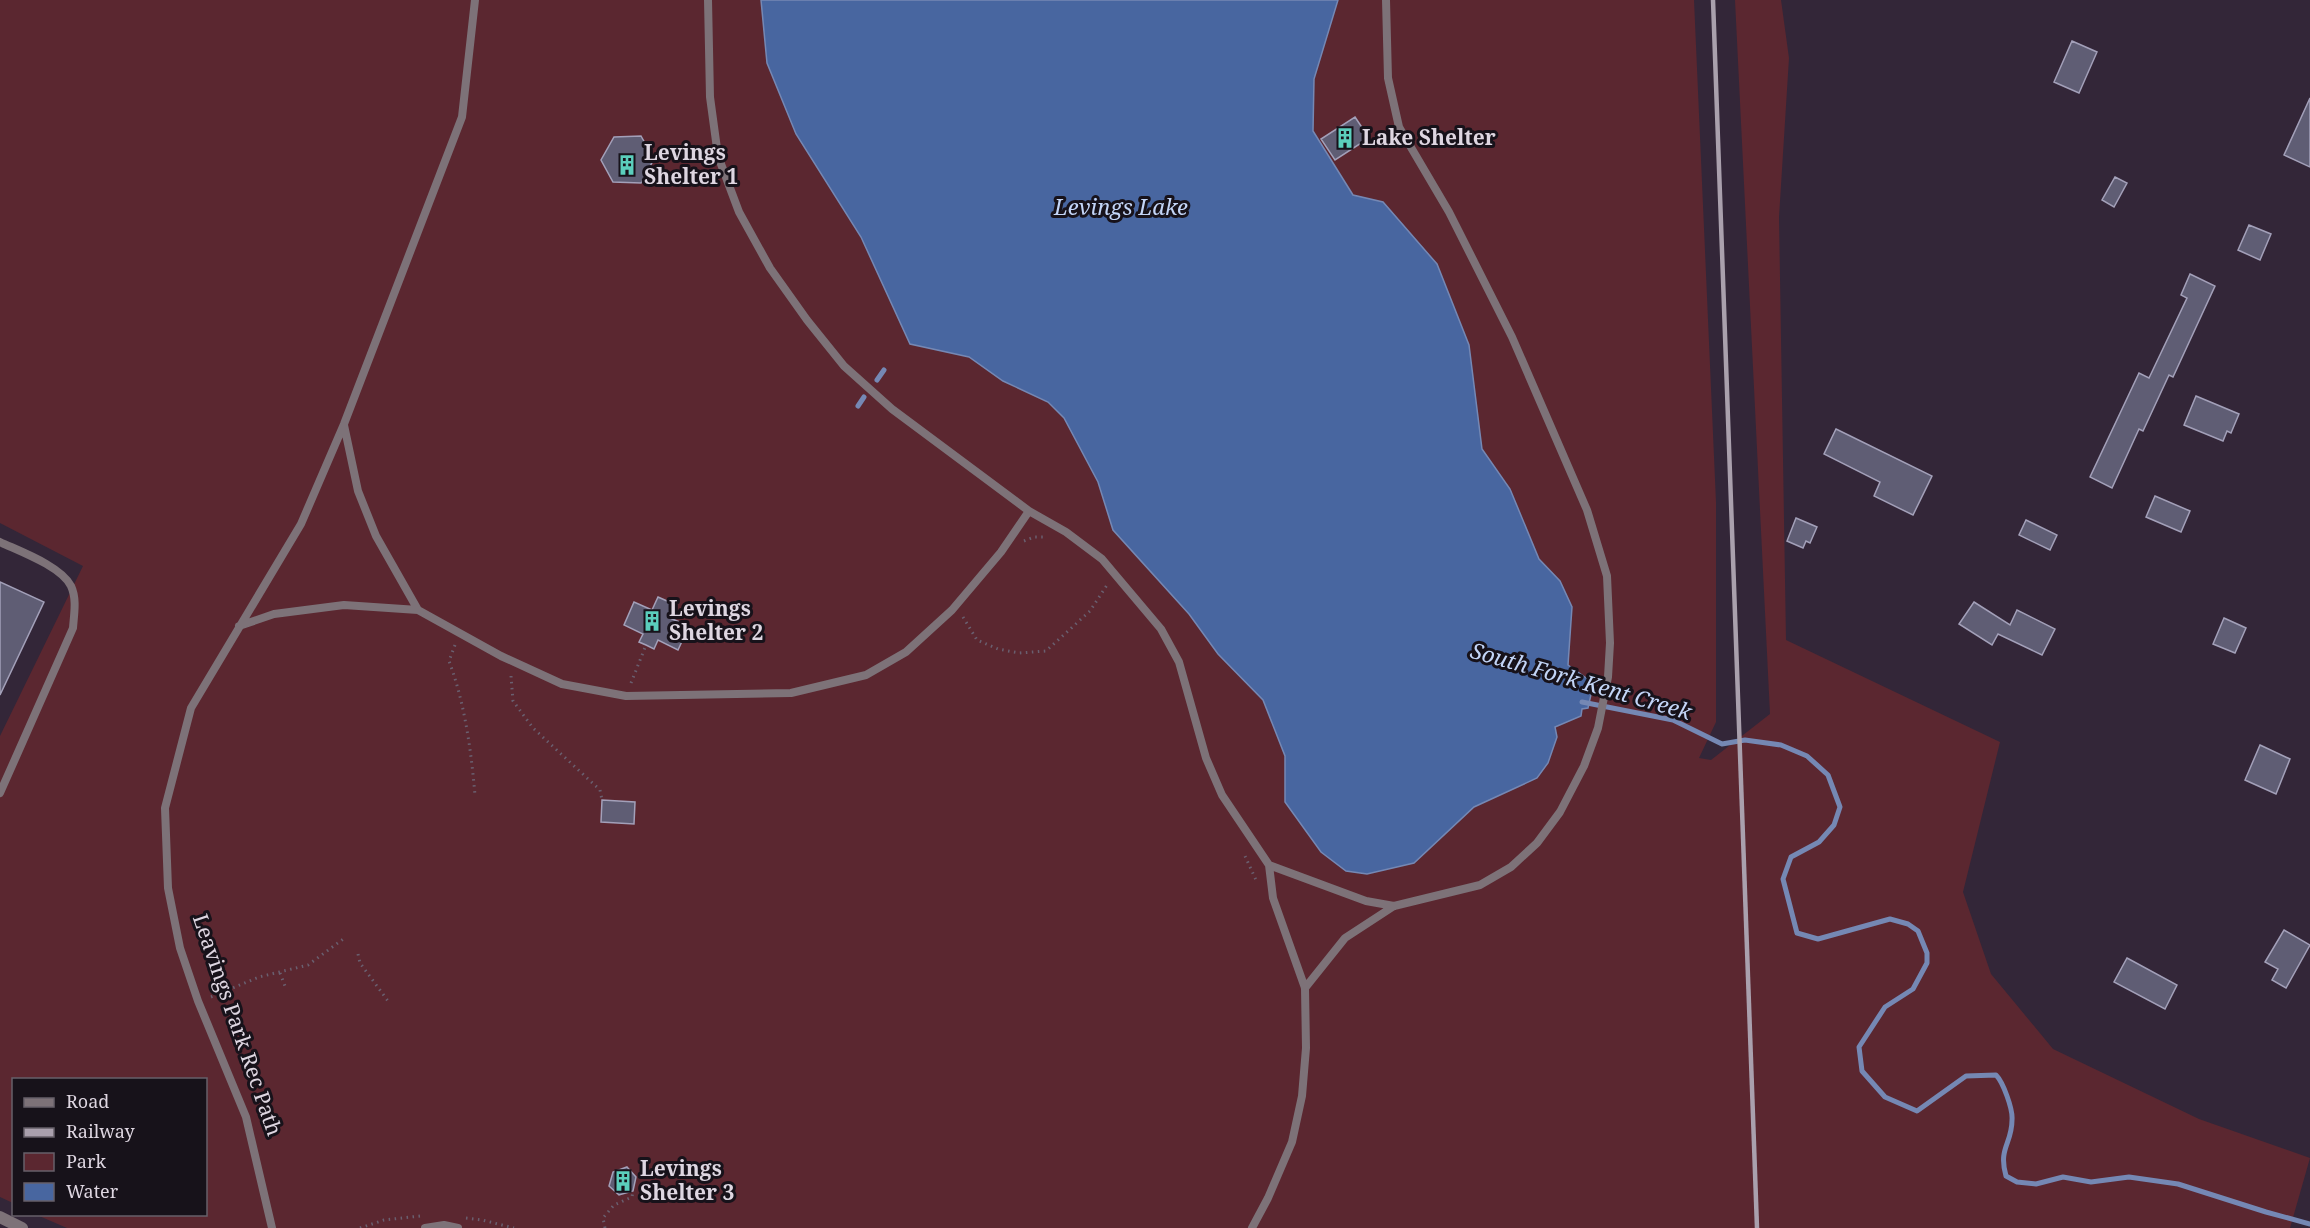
<svg xmlns="http://www.w3.org/2000/svg" width="2310" height="1228" font-family="'Noto Serif',serif">
<rect width="100%" height="100%" fill="#332638"/>
<!-- green -->
<path fill="#5b2730" d="M0 0H1694L1716 502V722L1699 758 1711 760 1770 714 1735 0H1781L1789 58 1779 217 1786 640 2000 742 1963 892 1991 974 2053 1049 2199 1119 2310 1158 2290 1228H67L37 1215 206 1214V1080H14L13 1203 0 1197V736L83 566 0 523Z"/>
<!-- water -->
<path fill="#4866a0" stroke="#7588b4" stroke-width="1.5" d="M761 0H1338L1314 79 1313 131 1353 195 1383 202 1437 264 1469 345 1482 449 1510 489 1539 559 1560 581 1572 607 1568 665 1589 680 1587 688 1592 690 1588 708 1582 709 1581 716 1555 727 1557 737 1548 763 1537 778 1474 807 1414 863 1367 874 1346 871 1321 852 1285 802V756L1263 700 1218 654 1189 614 1113 530 1098 482 1064 418 1048 402 1003 381 969 357 910 344 861 237 796 134 767 63Z"/>
<g fill="none" stroke-linecap="round" stroke-linejoin="round">
<!-- stream -->
<path stroke="#7588b4" stroke-width="5" d="M877 380 884 370
M858 406 864 397
M1582 702 1673 720 1722 744 1745 740 1781 745 1807 756 1828 775 1840 807 1834 825 1819 842 1791 857 1783 879 1797 933 1818 939 1890 919 1908 924 1918 931 1927 953V963L1913 989 1885 1007 1859 1047 1862 1071 1885 1097 1917 1111 1966 1076 1996 1075C2003 1082 2013 1109 2012 1120 2012 1144 1998 1148 2006 1176L2017 1182 2036 1184 2063 1177 2091 1182 2129 1177 2178 1184 2266 1212 2310 1224"/>
</g>
<!-- building -->
<path fill="#5f5d74" stroke="#a3a0b9" stroke-width="1.5" d="M2072 41 2097 52 2079 93 2054 82Z
M2310 98V167L2284 155Z
M1355 117 1369 138 1335 160 1321 139Z
M641 136 654 159 641 183 613 182 601 160 614 137Z
M2115 177 2127 183 2114 207 2102 200Z
M2249 225 2271 234 2260 260 2238 250Z
M2190 274 2215 286 2173 377 2169 375 2143 431 2139 429 2112 488 2090 477 2139 373 2149 378 2187 298 2181 295Z
M2196 396 2239 414 2231 433 2227 431 2223 441 2184 425Z
M1836 429 1932 476 1913 515 1874 496 1880 482 1824 454Z
M2155 496 2190 511 2181 532 2146 517Z
M1796 518 1817 527 1810 543 1806 541 1803 548 1787 541Z
M2026 520 2057 535 2050 550 2019 535Z
M0 582 44 602 0 695Z
M658 597 676 605 670 618 689 626 678 650 658 640 654 649 646 645 639 642 643 634 624 625 634 602 652 610Z
M1974 602 2010 625 2017 610 2055 629 2042 655 1998 634 1992 645 1959 624Z
M2224 618 2246 628 2235 653 2213 644Z
M2260 745 2290 759 2276 794 2245 780Z
M602 800 635 802 634 824 601 822Z
M2284 930 2310 945 2286 988 2272 980 2278 969 2265 962Z
M2127 958 2177 985 2165 1009 2114 982Z
M627 1167 636 1177 633 1191 619 1195 609 1186 613 1172Z"/>
<g fill="none" stroke-linecap="round" stroke-linejoin="round">
<!-- path -->
<path stroke="#6a5f6f" stroke-width="3" stroke-dasharray="1.5 4.5" stroke-linecap="butt" d="M647 170C670 180 691 184 716 181
M1024 541 1034 537H1047
M963 617 977 640 998 649 1019 653 1046 651 1090 611 1107 585
M455 645 449 661C465 704 471 750 475 795
M511 676 513 701 533 728 600 790 602 800
M631 683 646 645
M1245 856 1256 880
M358 954 360 963 388 1001
M280 973 285 986
M211 997 259 977 308 965 346 937
M466 1218 482 1220 514 1228
M360 1228 384 1220 420 1216
M605 1228 603 1218 614 1205 632 1197 633 1191"/>
<!-- lane -->
<path stroke="#7d7278" stroke-width="8" d="M708 0 710 97 718 156 739 212 770 268 807 320 844 366 892 409 1029 511 1066 532 1102 559 1161 629 1179 662 1206 758 1222 795 1269 865 1366 901 1394 906
M344 425 358 491 376 536 418 610
M0 542C19 551 61 566 71 586 77 599 74 614 73 628L0 793
M239 626 274 614 344 605 418 610 501 656 562 684 626 696 791 693 866 675 906 652 952 610 1001 552 1029 511
M1305 988 1345 938 1394 906 1480 885 1511 867 1537 843 1560 812 1584 766 1598 728 1608 677 1610 643 1607 576 1587 510 1512 337 1449 212 1399 127 1388 78 1386 0
M272 1228 246 1117 198 1001 180 948 168 888 165 808 191 708 301 524 344 424 462 117 475 0
M425 1228 444 1225 458 1228
M1252 1228 1268 1198 1292 1142 1302 1096 1306 1048 1305 988 1273 898 1269 865"/>
<!-- street -->
<path stroke="#7d7278" stroke-width="12" d="M0 1217 22 1228"/>
<!-- rail -->
<path stroke="#aaa0ad" stroke-width="4.5" d="M1713 0 1757 1228"/>
</g>
<!-- icons -->
<defs>
<g id="building-bare" transform="scale(1.62)"><path d="M-4-6H4V6H1V3H-1V6H-4ZM-2.5-4.3h1.7v1.8h-1.7ZM.8-4.3h1.7v1.8H.8ZM-2.5-1h1.7V.8h-1.7ZM.8-1h1.7V.8H.8Z" fill="#5bcebc" stroke="#17121a" stroke-width="2.5" paint-order="stroke"/></g>
</defs>
<g fill-rule="evenodd">
<use href="#building-bare" x="1345" y="138"/>
<use href="#building-bare" x="627" y="165"/>
<use href="#building-bare" x="652" y="621"/>
<use href="#building-bare" x="623" y="1181"/>
</g>
<g text-anchor="middle" stroke-width="6" stroke-linejoin="round" paint-order="stroke">
<!-- poi labels -->
<g font-size="21" font-weight="bold" fill="#ded6e1" stroke="#17121a" text-anchor="start">
<text x="1362" y="145">Lake Shelter</text>
<text x="644" y="160">Levings<tspan x="644" dy="24">Shelter 1</tspan></text>
<text x="669" y="616">Levings<tspan x="669" dy="24">Shelter 2</tspan></text>
<text x="640" y="1176">Levings<tspan x="640" dy="24">Shelter 3</tspan></text>
</g>
<!-- street labels -->
<g font-size="21" fill="#ded6e1" stroke="#17121a">
<text transform="translate(237 1025) rotate(71)" y="7">Leavings Park Rec Path</text>
</g>
<!-- water labels -->
<g font-size="22" font-style="italic" fill="#c3d5f7" stroke="#17121a">
<text x="1121" y="215">Levings Lake</text>
<text transform="translate(1581 681) rotate(16)" y="8">South Fork Kent Creek</text>
</g>
</g>
<!-- legend -->
<rect x="12" y="1078" width="195" height="138" fill="#17121a" stroke="#67606a" stroke-width="1.5"/>
<rect x="24" y="1098" width="30" height="9" fill="#7d7278" stroke="#67606a" stroke-width="1.5"/>
<text x="66" y="1108" font-size="18" fill="#ded6e1">Road</text>
<rect x="24" y="1128" width="30" height="9" fill="#aaa0ad" stroke="#67606a" stroke-width="1.5"/>
<text x="66" y="1138" font-size="18" fill="#ded6e1">Railway</text>
<rect x="24" y="1153" width="30" height="18" fill="#5b2730" stroke="#67606a" stroke-width="1.5"/>
<text x="66" y="1168" font-size="18" fill="#ded6e1">Park</text>
<rect x="24" y="1183" width="30" height="18" fill="#4866a0" stroke="#67606a" stroke-width="1.5"/>
<text x="66" y="1198" font-size="18" fill="#ded6e1">Water</text>
</svg>
